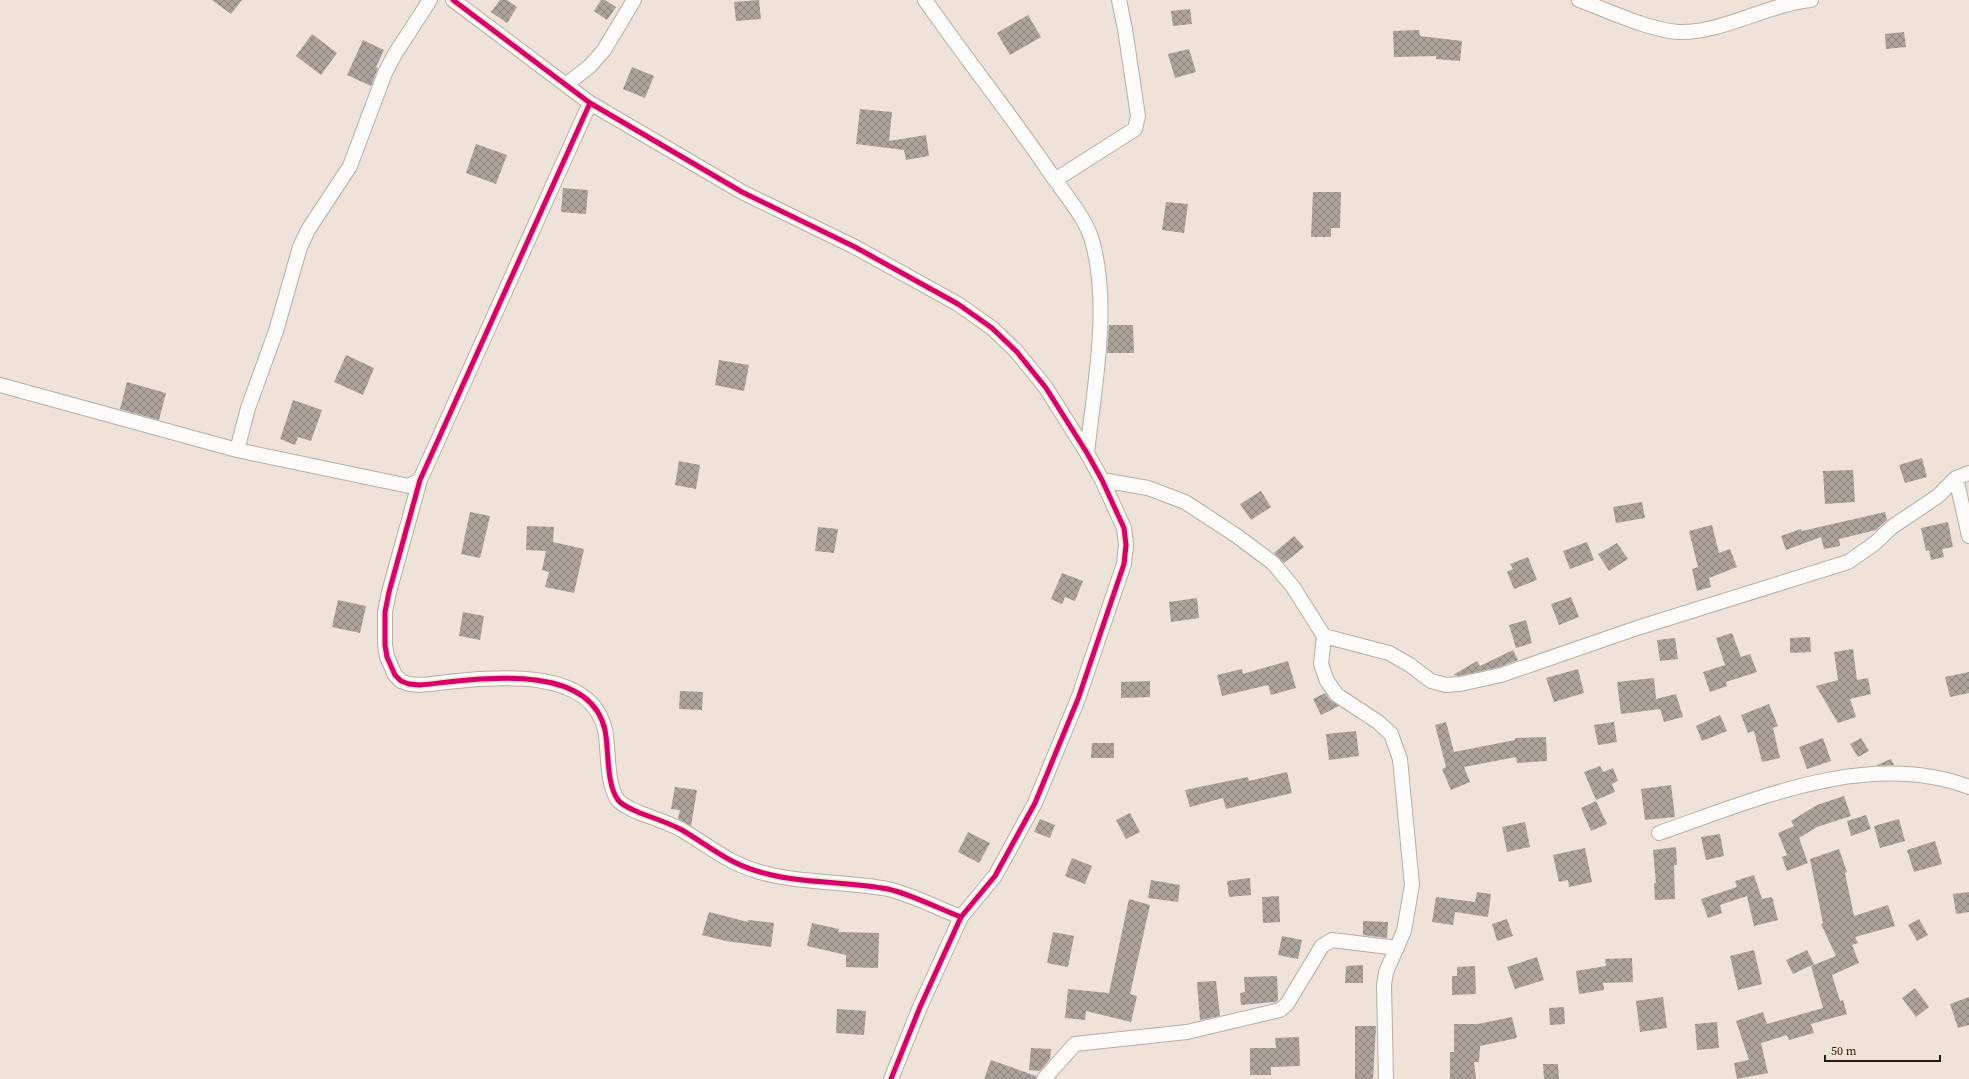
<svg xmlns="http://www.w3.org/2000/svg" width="1969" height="1079" font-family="'Source Serif 4',serif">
<defs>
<pattern id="building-cross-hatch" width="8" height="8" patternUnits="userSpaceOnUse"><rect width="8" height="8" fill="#aca39b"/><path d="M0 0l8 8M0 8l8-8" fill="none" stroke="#8c847d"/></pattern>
</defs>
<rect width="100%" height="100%" fill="#efe2d9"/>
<!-- building -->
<path fill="url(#building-cross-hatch)" d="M212 0H242L231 14Z
M500 0H507L517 7 507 23 491 12Z
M601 0H605L616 7 607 20 594 11Z
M759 0 761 19 736 21 734 2Z
M1190 9 1192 24 1173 26 1171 11Z
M1028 15 1041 37 1010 55 997 33Z
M1419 30 1420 36 1462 41 1460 61 1436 59V56L1394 57 1393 31Z
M1904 32 1906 47 1886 49 1885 34Z
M312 34 337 53 321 75 296 56Z
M363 40 384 50 376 67 378 68 371 86 347 75Z
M1189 49 1196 72 1175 78 1168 54Z
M632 67 654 76 645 98 623 89Z
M860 109 892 112 889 141 926 135 929 156 906 160 904 150 856 144Z
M476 144 507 155 496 184 466 173Z
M563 188 588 190 586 214 561 212Z
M1313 192H1341L1340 228H1331V237H1311Z
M1166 202 1188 204 1184 233 1162 230Z
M1109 325H1133L1134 353H1107Z
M346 355 374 368 363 395 334 382Z
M719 360 749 365 744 391 715 385Z
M127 382 166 393 159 420 120 409Z
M293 400 322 410 311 441 298 437 295 445 280 439Z
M1922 458 1927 477 1905 483 1899 465Z
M679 461 700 465 696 489 675 485Z
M1853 470 1855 502 1825 504 1823 471Z
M1261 491 1271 507 1251 520 1240 504Z
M1642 502 1645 518 1616 523 1613 507Z
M470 512 490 516 480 558 461 554Z
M1885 512 1887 520 1876 530 1839 539 1840 546 1824 549 1821 537 1786 550 1781 536 1801 529 1802 531Z
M1948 522 1953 547 1942 549 1944 557 1931 560 1929 550 1926 551 1921 528Z
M1712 525 1719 553 1730 549 1737 567 1709 578 1711 587 1697 591 1692 569 1698 567 1689 531Z
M527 526 554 527 553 542 584 549 574 593 545 587 549 572 542 570 546 551 526 550Z
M818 527 838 529 834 553 815 551Z
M1294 536 1304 547 1284 563 1274 553Z
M1587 542 1594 560 1570 569 1563 551Z
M1617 543 1628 559 1609 571 1598 554Z
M1528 557 1537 580 1514 589 1507 572 1513 569 1510 564Z
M1062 573 1083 581 1075 601 1065 597 1062 604 1051 599Z
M1571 597 1579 617 1559 625 1551 604Z
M1197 598 1199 618 1171 622 1169 602Z
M338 600 366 606 360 633 332 627Z
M463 612 484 616 480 640 459 636Z
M1526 620 1532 643 1516 648 1509 625Z
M1732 633 1741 657 1750 654 1757 672 1726 682 1727 686 1710 692 1703 672 1725 665 1716 638Z
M1810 637 1811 652 1790 653V638Z
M1675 638 1678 659 1660 661 1657 640Z
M1853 649 1857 680 1868 678 1871 694 1850 699 1856 717 1838 723 1816 686 1838 680 1834 652Z
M1513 650 1518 660 1499 667 1459 676 1453 675 1477 661 1480 666Z
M1288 661 1296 688 1271 695 1268 685 1222 696 1217 675 1242 669 1243 674Z
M1578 669 1584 693 1554 702 1546 678Z
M1969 672V693L1950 697 1945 677Z
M1654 678 1656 699 1676 694 1683 717 1664 722 1660 709 1621 714 1617 682Z
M1150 681V697L1121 698V682Z
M680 691 703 692 702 710 679 709Z
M1325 693 1330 700 1339 706 1321 715 1313 699Z
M1769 704 1778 726 1773 728 1780 758 1762 762 1754 731 1748 733 1741 715Z
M1720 715 1727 731 1702 741 1696 726Z
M1446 722 1454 752 1515 740V738L1546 737 1547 761 1517 763 1516 757 1464 767 1470 782 1451 790 1442 769 1446 767 1435 725Z
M1614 722 1617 742 1598 745 1594 725Z
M1356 731 1359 756 1329 760 1326 734Z
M1823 738 1831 761 1807 769 1799 747Z
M1861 738 1869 751 1858 757 1850 744Z
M1092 743H1114V758H1091Z
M1891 759 1894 765 1877 766V765Z
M1600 766 1603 772 1613 768 1618 781 1612 784 1615 792 1596 800 1584 772Z
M1287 772 1292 793 1226 809 1223 798 1190 807 1185 790 1248 777 1249 781Z
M1671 785 1675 817 1645 820 1641 789Z
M675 787 697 790 691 826 678 819 680 810 671 809Z
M1844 796 1851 816 1817 827 1799 838 1808 863 1787 871 1782 857 1787 855 1778 833 1794 826 1791 821 1817 805Z
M1596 801 1607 824 1591 831 1581 808Z
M1130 813 1140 832 1126 839 1116 820Z
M1866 815 1871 829 1851 836 1847 821Z
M1040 819 1055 825 1050 838 1034 832Z
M1899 819 1905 841 1880 848 1874 826Z
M1525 822 1530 847 1507 852 1502 827Z
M968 832 990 843 979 863 958 852Z
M1720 834 1724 856 1706 860 1701 837Z
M1935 841 1942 864 1914 872 1907 850Z
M1676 847 1677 865H1674L1675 899 1655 900 1654 883H1656L1653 850Z
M1585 848 1592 882 1569 887 1568 880 1559 882 1553 855Z
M1839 849 1847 872 1845 873 1854 916 1888 905 1895 926 1855 937 1858 943 1852 945 1859 963 1832 975 1840 1001 1843 1000 1847 1014 1811 1024 1814 1033 1789 1040 1787 1035 1761 1043 1768 1073 1737 1079 1734 1063 1749 1060 1736 1021 1763 1012 1767 1024 1823 1008 1811 966 1836 956 1821 924 1823 923 1810 859Z
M1072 858 1092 866 1085 884 1065 876Z
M1754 875 1762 899 1772 897 1778 920 1754 926 1747 896 1720 905 1722 913 1708 918 1701 899 1737 887 1735 881Z
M1250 878 1251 895 1229 897 1227 881Z
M1151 880 1180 885 1178 902 1148 898Z
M1477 892 1491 894 1488 917 1455 912 1453 925 1432 922 1436 897 1475 902Z
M1969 892V912L1956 914 1953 894Z
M1279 896 1280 922 1263 923 1262 897Z
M1129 899 1150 905 1130 994 1137 996 1131 1022 1086 1011 1085 1020 1065 1018 1068 989 1109 993Z
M709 912 748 922V920L774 923 771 947 726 941 702 935Z
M1507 919 1513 936 1497 941 1492 924Z
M1919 919 1928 935 1917 941 1908 925Z
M1363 921 1388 922 1387 938 1363 935Z
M812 923 839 929 838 932 879 933 878 968 846 967V955L807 946Z
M1053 932 1074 936 1068 967 1047 963Z
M1282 936 1302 940 1298 959 1278 955Z
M1754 950 1762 984 1738 990 1730 956Z
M1807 950 1814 964 1793 974 1786 960Z
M1537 957 1544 980 1515 989 1507 967Z
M1632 958 1633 982 1603 983 1604 990 1579 994 1576 971 1606 966 1605 959Z
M1363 965V983H1345L1346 966Z
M1475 966 1476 994 1452 995V976H1457V967Z
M1277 976 1278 1000 1276 1002 1241 1005 1240 993 1245 992 1244 977Z
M1216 981 1220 1016 1200 1020 1197 982Z
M1915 988 1929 1007 1916 1017 1902 998Z
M1663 997 1667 1028 1640 1032 1636 1001Z
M1969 997V1025L1958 1028 1950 1004Z
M1564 1007 1565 1024 1550 1025 1549 1008Z
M837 1009 866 1011 864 1035 836 1033Z
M1512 1017 1517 1038 1480 1046 1479 1062H1474L1476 1079H1450V1052H1454V1024H1478Z
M1717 1022 1719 1048 1697 1050 1695 1024Z
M1355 1026H1376L1373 1079H1355Z
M1299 1037 1300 1066 1271 1067V1075H1250V1048H1276L1275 1038Z
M1031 1048 1051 1049 1050 1059 1040 1071 1029 1070Z
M991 1060 1036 1076V1079H984Z
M1543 1064H1558L1559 1079H1544Z"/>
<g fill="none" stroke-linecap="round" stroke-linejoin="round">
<!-- minor casing -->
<g stroke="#b7ada5" stroke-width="16">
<path id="minor" d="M453 0 590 103 742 192 855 247 958 304 992 328 1017 352 1046 388 1087 453 1102 480 1124 528 1126 545 1124 564 1078 699 1035 803 995 876 961 917 920 1007 891 1079
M925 0C966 59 1011 115 1051 174 1066 196 1087 219 1093 244 1110 309 1094 388 1087 453
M1579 0C1607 10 1649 30 1678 32 1720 34 1768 4 1811 0
M567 84 590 66 604 50 634 0
M590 103 420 480 389 592 385 612V645L387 657 395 675 401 681 409 684 420 685C473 680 589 659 605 730 609 749 606 784 618 800 624 807 632 809 640 813 654 818 669 823 682 830 699 840 715 852 732 861 780 886 836 879 888 889 913 895 937 908 961 917
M1055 180 1135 129 1138 116 1125 29 1119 0
M0 385 237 450 409 486 420 480
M237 450 248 408 276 331 300 247 308 230 350 166 385 73 395 54 430 0
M1956 478 1969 536
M1102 480 1148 488 1185 502 1237 536 1273 563 1293 587 1324 636 1321 664 1327 681 1337 695 1378 722 1391 734 1400 759 1412 885 1404 931 1386 972 1384 985 1386 1079
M1324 636 1389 653 1410 665 1431 681 1446 685 1460 684 1501 675 1637 628 1848 562 1874 544 1892 527 1938 496 1956 478 1969 473
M1659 833C1755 800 1867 749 1969 787
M1044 1079 1075 1044 1187 1032 1280 1010 1287 1004 1322 946 1332 940 1397 948"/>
</g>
<!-- minor -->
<use href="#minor" stroke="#fdfbf9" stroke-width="14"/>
<!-- cycleway casing -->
<g stroke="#f9e1cf" stroke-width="8">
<path id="cycleway" d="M453 0 590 103 742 192 855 247 958 304 992 328 1017 352 1046 388 1087 453 1102 480 1124 528 1126 545 1124 564 1078 699 1035 803 995 876 961 917 920 1007 891 1079
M590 103 420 480 389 592 385 612V645L387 657 395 675 401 681 409 684 420 685C473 680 589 659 605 730 609 749 606 784 618 800 624 807 632 809 640 813 654 818 669 823 682 830 699 840 715 852 732 861 780 886 836 879 888 889 913 895 937 908 961 917"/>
</g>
<!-- cycleway -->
<use href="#cycleway" stroke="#d6006c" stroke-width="5"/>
</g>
<!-- scale -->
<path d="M1825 1055v6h115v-6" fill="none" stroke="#221a13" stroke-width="2"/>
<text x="1831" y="1055" font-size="12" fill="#221a13" stroke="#f9e1cf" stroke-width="3" paint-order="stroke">50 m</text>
</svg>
